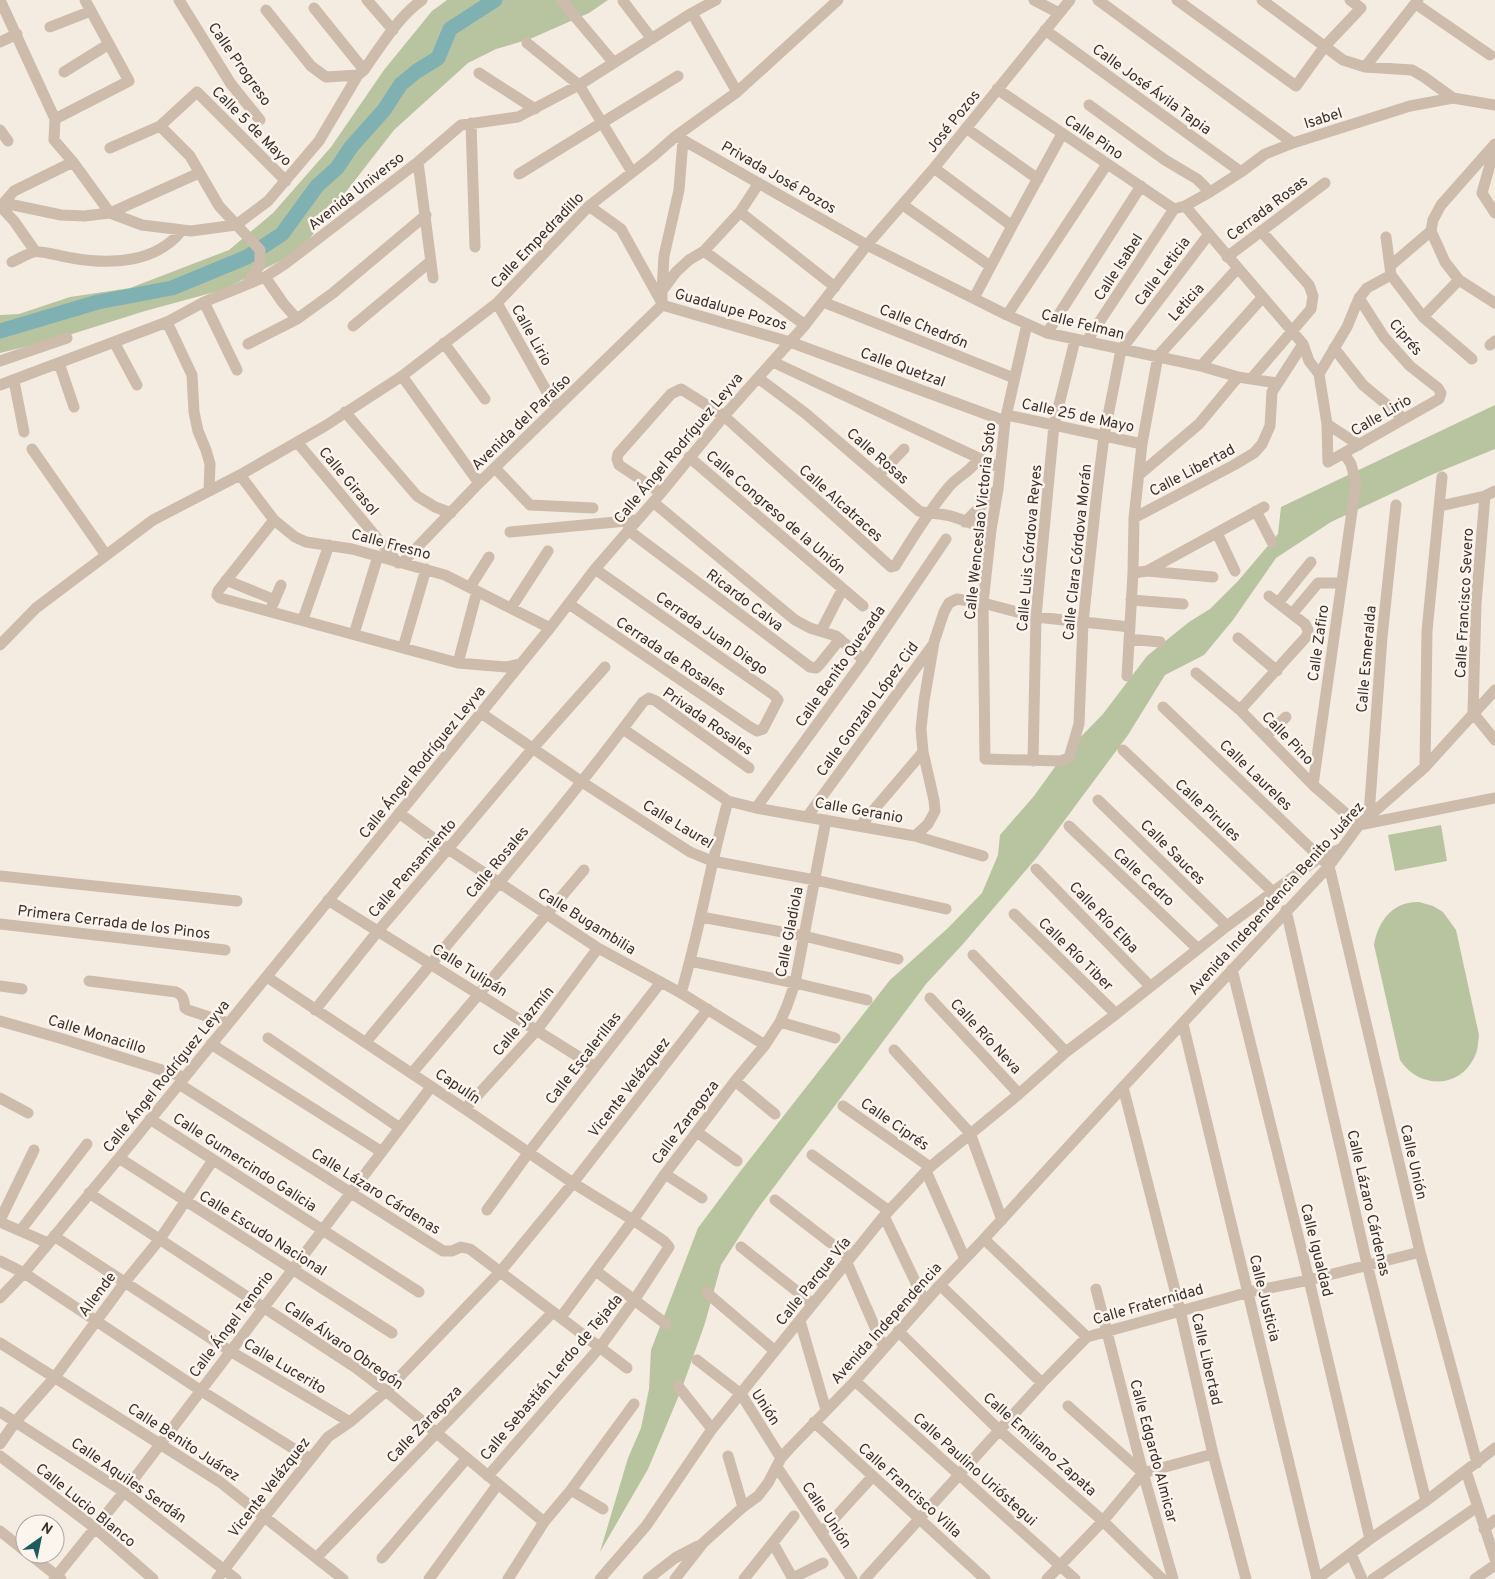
<svg xmlns="http://www.w3.org/2000/svg" width="1495" height="1579" font-family="Overpass,sans-serif">
<rect width="100%" height="100%" fill="#f4ebe1"/>
<!-- green -->
<path fill="#b8c4a0" d="M447 0H608L589 13 530 39 496 49 468 63 394 130 300 251 222 290 145 311 53 340 0 353V315L19 314 70 297 130 288 229 250 273 213 331 147 384 70 432 11Z
M1495 405V449L1431 475 1331 522 1276 558 1233 620 1204 655 1165 675 1128 735 1038 856 963 944 926 984 756 1211 721 1265 705 1323 682 1388 648 1469 600 1552 628 1458 641 1428 649 1389 651 1350 698 1228 739 1173 890 980 948 928 982 893 998 855 1000 835 1034 796 1065 753 1103 714 1147 656 1189 622 1210 609 1238 581 1278 534 1281 507Z
M1441 825 1447 861 1395 871 1388 835Z
M1419 902 1433 906 1443 912 1456 930 1479 1035C1478 1043 1478 1051 1474 1058 1458 1090 1418 1088 1400 1060L1374 945C1378 921 1393 901 1419 902Z"/>
<g fill="none" stroke-linecap="round" stroke-linejoin="round">
<!-- river -->
<path stroke="#7fb0b2" stroke-width="15" d="M0 331 98 302 172 288 247 257 282 234 317 186 337 168 351 147 384 110 401 84 417 71 438 58 450 29 495 0"/>
<!-- minor -->
<path stroke="#cdbbac" stroke-width="11" d="M0 0 55 119
M179 0 231 84 260 120
M367 0 393 30
M561 0 614 63
M1034 0 1059 13
M1098 0 1293 143
M1177 0 1296 86 1325 46 1361 8 1350 0
M1262 0 1343 60 1365 67 1412 70 1424 77 1453 98
M623 1 652 39
M1416 4 1490 55
M314 8 364 70
M266 10 311 66 326 77 358 75
M692 13 737 92
M50 27 91 11
M1045 30 1241 172
M0 42 17 34
M527 43 579 85 632 172
M1365 67 1418 0
M64 72 109 44
M479 73 535 109
M997 89 1174 209
M1089 105 1165 160 1197 179 1210 192
M55 119 129 81 85 0
M55 119 54 140 73 162 110 213
M471 123 475 247
M160 126 190 156 219 206 260 250V265L247 284
M966 128 1038 179
M0 130 8 141
M676 136 867 245 1007 315 1047 333 1201 366 1238 377 1277 383
M1495 147 1482 193 1495 213
M110 148 160 126 197 92 286 181
M418 162 433 278
M934 168 1012 226
M519 174 678 76
M4 203 61 215 84 216 110 213 199 173
M903 205 990 266
M0 206 14 221 35 251
M589 206 621 229 662 303
M1185 206 1303 344 1309 361 1319 374 1327 424 1328 462 1439 399 1441 393 1438 388 1410 366 1384 337 1359 298
M0 207 14 191 73 162
M1174 209 1185 206 1210 192 1241 172 1265 154 1293 143 1410 106 1453 98 1495 105
M740 212 835 287
M110 213 142 225 191 231 236 225
M236 225 268 201 319 141 358 75 364 70C381 46 398 17 422 0
M1431 231 1445 262 1459 280 1495 303
M1386 237 1391 275 1423 317 1472 359
M704 251 805 325
M1227 257 1325 183
M12 262C19 259 26 254 34 252 42 250 62 257 72 258 110 265 157 263 182 230
M1390 266 1431 231 1433 220 1441 205 1495 144
M265 277 283 303 297 319
M662 291 664 256 679 190 683 140
M974 298 1012 226 1062 134
M204 302 237 370
M823 302 1014 378
M497 303 556 408
M662 305 790 342 1005 421
M662 305V291L676 272 689 260 704 251 740 212 759 183
M1007 315 1107 164
M1423 317 1459 280
M167 322 192 375 194 412 198 431 206 450 210 464 209 490
M1027 324 1005 421 998 489 991 530 983 603 985 759 1060 761 1069 758 1079 724 1083 623 1096 501 1104 436 1121 350 1209 234
M353 326 431 261
M1047 333 1141 186
M114 342 137 385
M1086 342 1174 209
M444 343 485 399
M248 344 297 319 333 293 426 215
M1490 345 1495 341
M1334 348 1363 385 1404 419
M0 361 67 338
M773 362 1000 468
M59 363 74 407
M1201 366 1262 298
M1319 374 1347 327 1359 298 1367 288 1391 275
M402 376 479 483
M758 378 805 413 919 511C928 514 936 513 946 515 960 517 975 527 991 530
M1251 379 1311 309 1313 296 1309 285 1261 231
M14 381 24 432
M0 385 167 322 204 302 265 277 285 264 418 162 461 125 518 117 579 85 692 13 716 0
M345 412 417 496 435 507 451 513
M1007 415 1142 444
M1327 424 1359 445
M297 442 398 563
M32 449 106 555
M689 457 863 606
M495 468 530 505 593 508
M1140 474 1199 424 1238 377
M240 475 274 520 295 537 306 542 352 549 445 575 550 628
M878 476 904 449
M661 493 619 465 617 459 618 454 671 394 681 389 724 416 891 567 895 566C912 539 928 512 948 488 958 475 969 474 979 458
M1485 496 1476 604 1473 713 1495 740
M653 502 795 620 810 628 836 636 864 660
M1440 506 1485 496 1495 491
M1256 511 1272 542
M1134 518 1234 465 1254 453 1262 444 1270 426 1272 392 1303 344
M274 520 218 591 217 595 220 598 458 663 506 667 520 664
M965 522 998 489
M628 530 810 667 816 668 820 664 840 639
M510 532 637 520
M1217 533 1235 571
M402 563 479 483 662 305
M1147 571 1213 577
M1133 573 1147 571 1264 507
M226 580 275 600
M470 587 489 557
M1131 600 1183 604
M1278 603 1311 562
M569 604 750 727 757 731 763 729 778 700 774 695 595 569
M272 606 281 585
M511 608 548 551
M1292 614 1318 583H1341
M303 619 329 545
M821 631 842 590
M354 634 378 556
M1238 638 1277 671
M1129 639 1160 642
M0 645 36 608 153 520 240 475 325 426 402 376 497 303 589 206 652 157 676 136 737 92 838 0
M403 648 426 569
M458 663 477 591
M1196 673 1240 710 1313 785 1359 825
M1127 676 1133 573 1134 518 1142 444 1158 356 1237 269
M1163 707 1329 866 1420 1252 1477 1463
M1240 710 1307 636 1308 630 1305 624 1269 596
M481 713 582 782 690 852 712 861 815 880 946 909
M623 729 728 801 756 808 915 836 983 856
M1266 736 1286 717
M1123 750 1273 892
M1033 761 1036 617 1041 562 1054 425 1075 340
M1425 767 1427 631 1442 477
M1313 785 1356 483 1351 464 1344 453
M1098 800 1227 926
M756 808 864 660 946 539
M399 813 448 849 598 948 681 993 765 1045
M1369 815 1382 637 1396 505
M807 817 932 646
M1359 825 1495 798
M860 826 923 752
M1069 826 1198 949
M915 836 928 824 935 811 934 800 923 752 921 729 924 701 934 642 944 612 949 603 957 599 983 603 1036 617 1130 627
M1036 869 1150 986
M0 876 237 901
M328 900 595 1067
M1286 910 1367 1264 1426 1501
M1014 914 1116 1014
M701 917 804 936 898 959
M0 924 225 950
M973 955 1066 1052
M690 961 795 983 867 1000
M1232 969 1309 1280 1370 1539
M267 977 465 1109 573 1183 633 1220 664 1241 669 1247 635 1299 600 1347 488 1476
M89 981 176 992C183 995 184 1000 185 1008L188 1010 228 1023
M0 986 22 989
M681 993C700 930 710 865 728 801
M930 998 1019 1094
M315 1010 378 931 448 849 533 748 605 667
M0 1021 63 1039 184 1077
M780 1022 835 1038
M1183 1024 1317 1579 1370 1539 1426 1501 1495 1448
M268 1038 400 1128
M366 1042C459 929 556 819 643 702L649 698 656 701 749 768
M211 1044 382 1152
M894 1050 970 1133 1002 1220
M412 1073 584 870
M735 1081 775 1114
M179 1084 443 1251H452L461 1247 470 1249 627 1368
M1123 1087 1180 1310 1213 1454 1246 1579
M0 1098 28 1113
M843 1106 930 1167
M465 1109 537 1030 598 948
M150 1119 419 1292
M697 1132 737 1161
M812 1155 889 1211
M119 1158 392 1333
M926 1171 965 1259
M665 1174 702 1198
M89 1193 356 1368 386 1391 544 1522
M775 1200 850 1258
M487 1210 529 1152 661 982
M884 1216 925 1302
M0 1220 34 1150
M0 1222 48 1243
M20 1231 87 1144
M54 1236 230 1351 350 1422
M984 1239 1087 1337
M741 1247 813 1304
M0 1261 24 1273 200 1390 310 1459
M847 1263 884 1348
M596 1271 666 1324
M940 1285 1042 1383
M1096 1289 1143 1473 1173 1579
M707 1293 775 1351
M0 1298 24 1273 119 1158 550 628 595 569 661 493 724 416 805 325 867 245 934 168 1070 0
M561 1317 633 1220 665 1174 735 1081 765 1045 780 1022 787 1006 795 983 826 820
M800 1321 826 1410
M898 1331 1000 1431 1103 1521 1162 1579
M0 1343 220 1482 343 1579
M697 1360 741 1394 781 1458
M855 1381 1075 1579
M678 1386 712 1429
M1068 1406 1143 1473
M0 1412 124 1492 236 1579
M814 1422 985 1579
M0 1444 16 1421 55 1377 125 1282 160 1239 213 1160
M0 1456 95 1528 153 1579
M728 1456 743 1507
M777 1467 852 1579
M1466 1471 1495 1559
M571 1490 603 1509
M1484 1529 1495 1520
M0 1531 25 1551
M821 1533 873 1476
M773 1543 793 1579
M29 1554 61 1579
M1351 1554 1362 1579
M317 1557 553 1312
M382 1558 467 1458
M793 1578 823 1563
M54 1579 124 1492 431 1087
M217 1579 265 1516 328 1437 350 1422 386 1391 500 1272 573 1183 708 1009
M429 1579 498 1484
M508 1579 544 1522 571 1490 634 1404
M600 1579 646 1526 712 1429 884 1216 930 1167 1019 1094 1066 1052 1116 1014 1227 926 1320 857 1340 849
M648 1579 675 1558 698 1546
M675 1579 703 1543 743 1507 758 1496 768 1483 781 1458 790 1448 855 1381 940 1285 984 1239 1123 1087 1329 866 1359 825 1425 767 1495 690
M744 1579 794 1516
M865 1579 1042 1383 1087 1337 1249 1292 1309 1280 1420 1252
M1047 1579 1103 1521 1143 1473 1213 1454
M1373 1579 1477 1507
M1475 1579 1495 1565"/>
</g>
<g text-anchor="middle" stroke-width="5" stroke-linejoin="round" paint-order="stroke">
<!-- street labels -->
<g font-size="15" fill="#3b302b" stroke="#fbf5ee">
<text transform="translate(240 64) rotate(55)" y="5">Calle Progreso</text>
<text transform="translate(1152 89) rotate(36)" y="5">Calle José Ávila Tapia</text>
<text transform="translate(1323 118) rotate(-17)" y="5">Isabel</text>
<text transform="translate(953 121) rotate(-51)" y="5">José Pozos</text>
<text transform="translate(252 126) rotate(45)" y="5">Calle 5 de Mayo</text>
<text transform="translate(1094 137) rotate(34)" y="5">Calle Pino</text>
<text transform="translate(779 177) rotate(30)" y="5">Privada José Pozos</text>
<text transform="translate(356 191) rotate(-38)" y="5">Avenida Universo</text>
<text transform="translate(1267 208) rotate(-37)" y="5">Cerrada Rosas</text>
<text transform="translate(537 240) rotate(-46)" y="5">Calle Empedradillo</text>
<text transform="translate(1118 267) rotate(-57)" y="5">Calle Isabel</text>
<text transform="translate(1162 271) rotate(-53)" y="5">Calle Leticia</text>
<text transform="translate(1186 302) rotate(-48)" y="5">Leticia</text>
<text transform="translate(731 309) rotate(16)" y="5">Guadalupe Pozos</text>
<text transform="translate(1083 324) rotate(14)" y="5">Calle Felman</text>
<text transform="translate(924 326) rotate(22)" y="5">Calle Chedrón</text>
<text transform="translate(532 335) rotate(61)" y="5">Calle Lirio</text>
<text transform="translate(1406 337) rotate(50)" y="5">Ciprés</text>
<text transform="translate(903 367) rotate(20)" y="5">Calle Quetzal</text>
<text transform="translate(1078 415) rotate(12)" y="5">Calle 25 de Mayo</text>
<text transform="translate(1381 415) rotate(-30)" y="5">Calle Lirio</text>
<text transform="translate(521 422) rotate(-44)" y="5">Avenida del Paraíso</text>
<text transform="translate(678 448) rotate(-50)" y="5">Calle Ángel Rodríguez Leyva</text>
<text transform="translate(878 456) rotate(41)" y="5">Calle Rosas</text>
<text transform="translate(1192 470) rotate(-28)" y="5">Calle Libertad</text>
<text transform="translate(349 481) rotate(50)" y="5">Calle Girasol</text>
<text transform="translate(841 503) rotate(42)" y="5">Calle Alcatraces</text>
<text transform="translate(776 512) rotate(41)" y="5">Calle Congreso de la Unión</text>
<text transform="translate(980 521) rotate(-84)" y="5">Calle Wenceslao Victoria Soto</text>
<text transform="translate(391 544) rotate(15)" y="5">Calle Fresno</text>
<text transform="translate(1029 548) rotate(-85)" y="5">Calle Luis Córdova Reyes</text>
<text transform="translate(1077 552) rotate(-84)" y="5">Calle Clara Córdova Morán</text>
<text transform="translate(745 600) rotate(37)" y="5">Ricardo Calva</text>
<text transform="translate(1464 603) rotate(-87)" y="5">Calle Francisco Severo</text>
<text transform="translate(712 633) rotate(35)" y="5">Cerrada Juan Diego</text>
<text transform="translate(1318 643) rotate(-82)" y="5">Calle Zafiro</text>
<text transform="translate(671 656) rotate(34)" y="5">Cerrada de Rosales</text>
<text transform="translate(1366 659) rotate(-85)" y="5">Calle Esmeralda</text>
<text transform="translate(840 666) rotate(-55)" y="5">Calle Benito Quezada</text>
<text transform="translate(867 709) rotate(-54)" y="5">Calle Gonzalo López Cid</text>
<text transform="translate(708 721) rotate(35)" y="5">Privada Rosales</text>
<text transform="translate(1288 738) rotate(46)" y="5">Calle Pino</text>
<text transform="translate(422 762) rotate(-51)" y="5">Calle Ángel Rodríguez Leyva</text>
<text transform="translate(1256 775) rotate(44)" y="5">Calle Laureles</text>
<text transform="translate(859 810) rotate(10)" y="5">Calle Geranio</text>
<text transform="translate(1208 810) rotate(43)" y="5">Calle Pirules</text>
<text transform="translate(678 824) rotate(31)" y="5">Calle Laurel</text>
<text transform="translate(1173 852) rotate(45)" y="5">Calle Sauces</text>
<text transform="translate(497 862) rotate(-50)" y="5">Calle Rosales</text>
<text transform="translate(412 868) rotate(-49)" y="5">Calle Pensamiento</text>
<text transform="translate(1144 877) rotate(43)" y="5">Calle Cedro</text>
<text transform="translate(1276 898) rotate(-48)" y="5">Avenida Independencia Benito Juárez</text>
<text transform="translate(1104 917) rotate(46)" y="5">Calle Río Elba</text>
<text transform="translate(587 921) rotate(32)" y="5">Calle Bugambilia</text>
<text transform="translate(114 922) rotate(7)" y="5">Primera Cerrada de los Pinos</text>
<text transform="translate(789 932) rotate(-79)" y="5">Calle Gladiola</text>
<text transform="translate(1076 954) rotate(44)" y="5">Calle Río Tiber</text>
<text transform="translate(470 970) rotate(32)" y="5">Calle Tulipán</text>
<text transform="translate(523 1021) rotate(-50)" y="5">Calle Jazmín</text>
<text transform="translate(97 1034) rotate(17)" y="5">Calle Monacillo</text>
<text transform="translate(986 1036) rotate(47)" y="5">Calle Río Neva</text>
<text transform="translate(583 1058) rotate(-52)" y="5">Calle Escalerillas</text>
<text transform="translate(166 1076) rotate(-51)" y="5">Calle Ángel Rodríguez Leyva</text>
<text transform="translate(458 1086) rotate(34)" y="5">Capulín</text>
<text transform="translate(629 1087) rotate(-52)" y="5">Vicente Velázquez</text>
<text transform="translate(685 1122) rotate(-53)" y="5">Calle Zaragoza</text>
<text transform="translate(895 1124) rotate(35)" y="5">Calle Ciprés</text>
<text transform="translate(245 1162) rotate(33)" y="5">Calle Gumercindo Galicia</text>
<text transform="translate(1414 1162) rotate(77)" y="5">Calle Unión</text>
<text transform="translate(376 1191) rotate(32)" y="5">Calle Lázaro Cárdenas</text>
<text transform="translate(1369 1203) rotate(77)" y="5">Calle Lázaro Cárdenas</text>
<text transform="translate(263 1233) rotate(32)" y="5">Calle Escudo Nacional</text>
<text transform="translate(1317 1250) rotate(76)" y="5">Calle Igualdad</text>
<text transform="translate(813 1281) rotate(-51)" y="5">Calle Parque Vía</text>
<text transform="translate(97 1294) rotate(-53)" y="5">Allende</text>
<text transform="translate(1265 1298) rotate(76)" y="5">Calle Justicia</text>
<text transform="translate(1148 1304) rotate(-16)" y="5">Calle Fraternidad</text>
<text transform="translate(886 1323) rotate(-48)" y="5">Avenida Independencia</text>
<text transform="translate(231 1324) rotate(-53)" y="5">Calle Ángel Tenorio</text>
<text transform="translate(344 1345) rotate(35)" y="5">Calle Álvaro Obregón</text>
<text transform="translate(1207 1359) rotate(77)" y="5">Calle Libertad</text>
<text transform="translate(285 1366) rotate(31)" y="5">Calle Lucerito</text>
<text transform="translate(551 1377) rotate(-50)" y="5">Calle Sebastián Lerdo de Tejada</text>
<text transform="translate(766 1407) rotate(57)" y="5">Unión</text>
<text transform="translate(424 1424) rotate(-46)" y="5">Calle Zaragoza</text>
<text transform="translate(184 1442) rotate(33)" y="5">Calle Benito Juárez</text>
<text transform="translate(1040 1444) rotate(42)" y="5">Calle Emiliano Zapata</text>
<text transform="translate(1154 1451) rotate(75)" y="5">Calle Edgardo Almicar</text>
<text transform="translate(975 1469) rotate(42)" y="5">Calle Paulino Urióstegui</text>
<text transform="translate(129 1480) rotate(35)" y="5">Calle Aquiles Serdán</text>
<text transform="translate(269 1487) rotate(-52)" y="5">Vicente Velázquez</text>
<text transform="translate(910 1490) rotate(42)" y="5">Calle Francisco Villa</text>
<text transform="translate(86 1505) rotate(39)" y="5">Calle Lucio Blanco</text>
<text transform="translate(827 1515) rotate(56)" y="5">Calle Unión</text>
</g>
</g>
<!-- north arrow -->
<g transform="translate(40 1539) rotate(33)"><circle r="24" fill="#fbf5ee" stroke="#aea6a0"/>
<path d="M0-4L9 19L0 12L-9 19Z" fill="#1f5a5e"/>
<text y="-8" font-size="14" font-weight="bold" text-anchor="middle" fill="#3b302b">N</text>
</g>
</svg>
